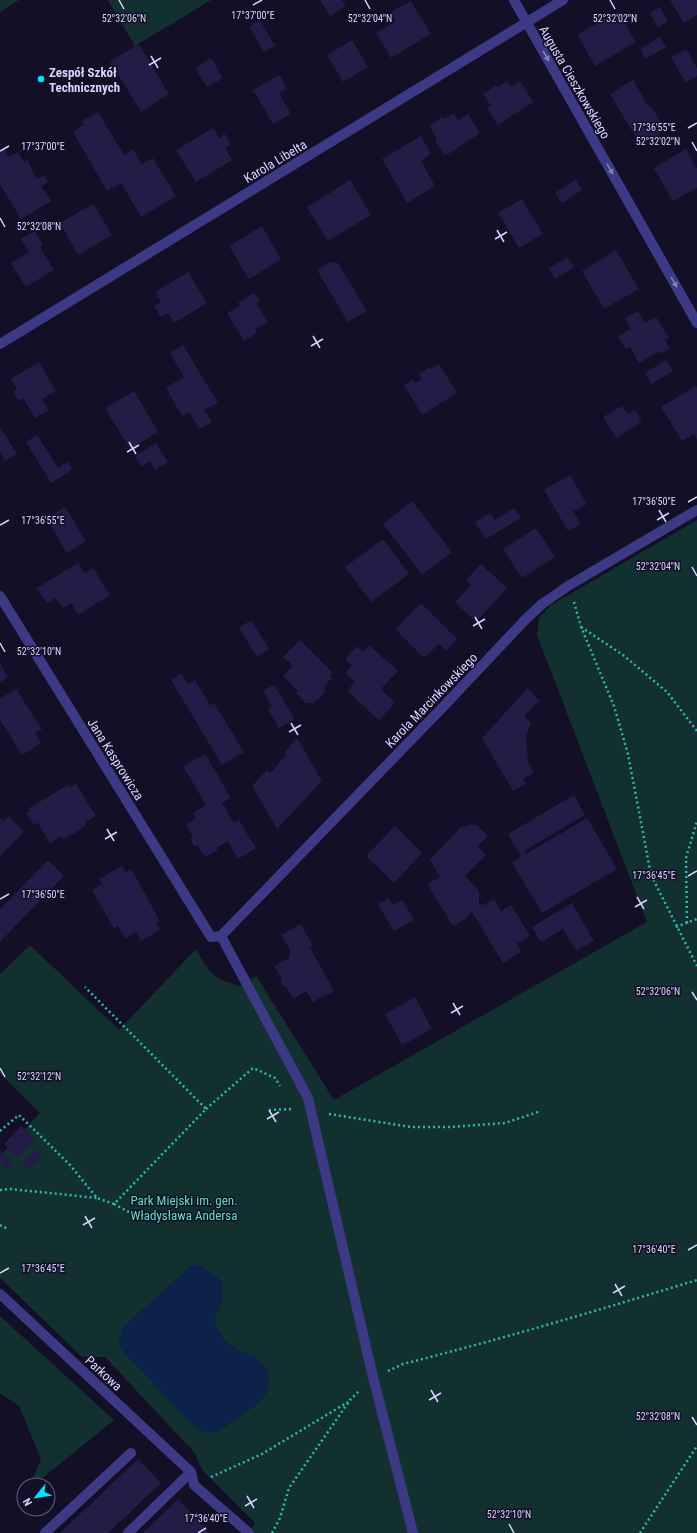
<svg xmlns="http://www.w3.org/2000/svg" width="697" height="1533" font-family="'Roboto Condensed',sans-serif">
<rect width="100%" height="100%" fill="#130f26"/>
<!-- green -->
<path fill="#12302f" d="M0 0H19L0 12Z
M108 0H211L135 46Z
M697 520V1533H250L255 1523 203 1471 194 1452 105 1357H82L0 1278V1156L40 1113 0 1073V974L30 945 119 1030 196 949C209 973 213 979 240 986L256 976 334 1100 647 922 537 635 539 618 551 605Z
M0 1316 114 1420 34 1485H30L41 1459 19 1406 0 1393Z"/>
<!-- water -->
<path fill="#0c2248" d="M192 1265 201 1266 213 1273 222 1283 223 1296 220 1308 215 1317 216 1324 221 1334 227 1342 238 1350 255 1356 268 1369 269 1380 267 1391 262 1401 217 1432H203L189 1422 120 1348 119 1337 123 1327Z"/>
<!-- building -->
<path fill="#241b47" d="M320 0H342L346 6 330 16Z
M670 0H697V15L684 23Z
M411 1 431 34 391 58 376 33 396 21 391 14 392 11Z
M660 7 668 21 658 27 650 13Z
M618 11 636 42 595 66 577 35Z
M260 20 275 46 264 52 249 27Z
M660 37 666 47 645 59 640 49Z
M352 40 368 67 343 82 327 55Z
M139 44 169 94 141 112 110 61Z
M686 49 697 68V76L686 83 671 57Z
M211 58 223 78 207 87 195 68Z
M279 75 287 88 279 93 291 114 273 124 253 90Z
M633 80 648 106 650 105 663 125 659 135 641 146 610 94Z
M507 81 511 87 520 81 533 102 498 125 487 108 491 106 483 94 496 85 498 87Z
M98 112 124 155 133 149 142 164 153 158 176 196 141 217 121 183 107 191 73 132 84 125 82 121Z
M454 113 458 120 468 114 480 133 445 156 435 140 437 138 429 126 442 117 444 119Z
M213 128 219 138 225 134 231 144 225 148 232 160 196 182 176 150Z
M421 136 431 154 421 161 435 186 407 203 382 159Z
M4 148 9 157 18 152 24 162 27 160 37 179 44 175 48 182 41 186 51 201 21 219 0 184V151Z
M686 149 697 169V188L673 201 654 168Z
M576 179 582 190 562 203 555 193Z
M350 180 371 215 328 241 307 207Z
M522 199 543 234 519 248 498 213Z
M93 204 112 235 78 255 60 223Z
M262 226 281 259 249 279 229 246Z
M35 231 43 245 40 247 54 270 26 287 11 263 29 252 21 239Z
M616 250 639 289 604 309 582 271Z
M568 257 574 267 555 279 549 268Z
M329 262 338 263 367 311 348 322 317 270Z
M188 272 207 303 174 323 168 313 161 317 154 306 161 302 155 292Z
M254 293 260 301 256 303 268 322 255 329 257 333 244 341 227 313 240 306 238 303Z
M638 311 645 323 656 317 669 338 665 340 670 348 660 354 659 351 639 363 630 347 626 349 618 336 631 329 625 318Z
M183 345 218 403 204 410 212 422 199 429 189 412 182 416 166 388 184 377 170 353Z
M666 360 673 371 652 384 645 373Z
M39 362 56 391 42 399 49 410 35 418 23 398 19 401 13 392 17 389 11 379Z
M439 364 457 393 422 415 404 385 413 379 415 383 422 379 419 374 429 367 430 369Z
M696 386 697 388V440L694 434 682 441 661 407Z
M134 391 158 432 130 449 105 408Z
M622 406 628 414 635 410 642 422 616 438 603 417Z
M0 427 17 454 5 461 0 452Z
M37 435 58 468 68 462 72 470 51 483 26 442Z
M156 443 168 462 155 470 150 461 141 466 135 456Z
M570 475 587 504 573 512 581 524 568 531 544 490Z
M412 501 452 552 422 575 383 524Z
M65 507 86 541 67 553 46 518Z
M514 508 521 518 486 539 475 522 490 513 495 520Z
M536 528 555 557 522 578 503 549Z
M383 539 409 574 371 602 345 567Z
M78 563 85 573 93 568 110 595 78 615 71 603 63 608 56 598 47 603 37 588Z
M481 564 507 588 476 622 455 602 471 585 466 580Z
M421 603 457 639 446 651 439 644 424 658 395 629Z
M251 620 269 649 257 657 239 628Z
M300 640 333 673 329 676 332 678 325 685V692L314 703H306L296 693 298 691 283 676 293 666 283 657Z
M369 645 398 671 381 689 395 703 379 720 347 691 355 682 345 673 352 665 345 659 357 646 363 652Z
M0 663 8 677 0 682Z
M181 673 188 684 195 680 210 705 214 703 244 752 222 765 171 680Z
M274 685 295 719 279 728 268 709 272 706 263 691Z
M528 688 539 701 524 716 531 723 526 737 528 761 534 773 523 779 526 784 513 791 482 738Z
M16 689 42 729 35 733 41 743 22 755 0 720V699Z
M297 738 322 781 277 829 252 786 267 770 270 773 287 754 285 752Z
M205 754 231 798 222 803 234 823 239 820 256 848 238 859 228 841 216 848 218 850 205 857 198 846H194L191 840 193 837 186 825 196 819 193 813 206 805 183 766Z
M76 784 96 816 85 822 86 826 64 839 61 836 50 843 38 823 34 825 26 813 31 811 29 808 68 785 70 787Z
M574 795 585 815 524 851 526 854 587 818 617 869 542 913 512 863 521 857 508 834Z
M9 816 24 832 0 856V818L3 821Z
M469 825H477L488 836 477 847 486 855 465 876 479 891V904L483 905 494 899 501 911 511 905 530 936 517 944 521 952 503 963 472 912 465 919 453 926 427 884 440 877 430 860 460 828Z
M395 826 422 853 394 883 366 856Z
M48 860 64 876 0 942V909Z
M122 866 126 872 131 869 160 921 156 923 160 930 141 941 136 932 125 938 118 926 114 929 92 890 102 884 99 879Z
M389 898 393 905 402 900 414 920 394 931 378 904Z
M572 903 594 941 576 951 563 929 541 942 532 927Z
M301 924 313 946 310 948 334 991 313 1002 306 991 293 999 286 986 284 987 280 980 282 979 274 966 289 958 290 950 281 935Z
M415 997 432 1029 402 1045 385 1014Z
M21 1126 35 1140 17 1158 4 1144Z
M37 1150 43 1156 28 1170 22 1164Z
M0 1151 13 1163 7 1169 0 1162Z
M138 1459 161 1483 108 1533H60Z
M178 1499 210 1533H143Z"/>
<g fill="none" stroke-linecap="round" stroke-linejoin="round">
<!-- path -->
<path stroke="#2fb8b0" stroke-width="2.5" stroke-dasharray="2 3" stroke-linecap="butt" d="M574 602 581 627 614 706 628 754 651 875 697 966
M581 627 623 655 667 692 697 731
M687 923 686 858 697 821
M676 927 697 919
M206 1109 253 1068 275 1078 280 1086
M269 1110 294 1109
M329 1114 411 1127H450L505 1123 541 1111
M0 1131 19 1115 70 1165 97 1198 114 1204 206 1109 85 987
M0 1190 11 1189 97 1198
M114 1204 140 1218
M0 1225 8 1229
M388 1371 403 1364C502 1339 599 1310 697 1280
M211 1477 262 1454 348 1402
M272 1533 280 1518 289 1488 350 1400 360 1390
M640 1533 697 1446"/>
<!-- minor -->
<path stroke="#3d3a85" stroke-width="10" d="M514 0 697 323
M0 344 563 0
M0 596 211 937 221 936 442 708 525 620 542 604 568 586 697 510
M221 936 308 1098 373 1377 413 1533
M0 1294 191 1472
M191 1472 194 1485 249 1533
M45 1533 131 1453
M128 1533 191 1472"/>
</g>
<!-- one-way arrows -->
<defs><path id="oneway-solid" d="M-6-.8H1V-3.2L6.5 0L1 3.2V.8H-6Z"/></defs>
<g fill="#837fbc">
<use href="#oneway-solid" transform="translate(546 56) rotate(60)"/>
<use href="#oneway-solid" transform="translate(610 169) rotate(60)"/>
<use href="#oneway-solid" transform="translate(674 282) rotate(60)"/>
</g>
<!-- ticks -->
<path fill="none" stroke="#d9d4ff" stroke-width="1.5" d="M119 0 124 9M365 0 370 9M610 0 615 9M253 5 262 0M151 56 158 68M149 65 161 58M688 128 697 123M692 142 697 151M0 151 9 146M0 218 5 227M497 230 504 242M495 239 507 232M313 336 320 348M311 346 323 339M129 442 136 454M127 452 139 445M688 502 697 497M659 510 666 522M657 520 669 513M0 525 9 520M692 567 697 576M475 617 482 629M473 626 485 619M0 643 5 652M291 723 298 735M289 732 301 725M107 829 114 841M105 839 117 832M688 876 697 871M637 897 644 909M0 899 9 894M635 907 647 900M692 992 697 1000M453 1003 460 1015M451 1013 463 1006M0 1068 5 1077M269 1110 276 1122M267 1119 279 1112M85 1216 92 1228M83 1225 95 1218M688 1250 697 1245M0 1273 9 1268M615 1284 622 1296M613 1293 625 1286M431 1390 438 1402M429 1400 441 1393M692 1417 697 1425M247 1496 254 1508M245 1506 257 1499M509 1524 514 1533M198 1533 206 1528"/>
<!-- markers -->
<circle fill="#00e5ff" stroke="#130f26" stroke-width="1.5" cx="41" cy="79" r="4"/>
<g text-anchor="middle" stroke-width="3" stroke-linejoin="round" paint-order="stroke">
<!-- poi labels -->
<g font-size="13" font-weight="bold" fill="#d9d4ff" stroke="#130f26" text-anchor="start">
<text x="49" y="77">Zespół Szkół<tspan x="49" dy="15">Technicznych</tspan></text>
</g>
<!-- street labels -->
<g font-size="13" fill="#d9d4ff" stroke="#130f26">
<text transform="translate(575 82) rotate(60)" y="5">Augusta Cieszkowskiego</text>
<text transform="translate(275 161) rotate(-31)" y="5">Karola Libelta</text>
<text transform="translate(431 700) rotate(-46)" y="5">Karola Marcinkowskiego</text>
<text transform="translate(116 759) rotate(58)" y="5">Jana Kasprowicza</text>
<text transform="translate(104 1373) rotate(43)" y="5">Parkowa</text>
</g>
<!-- park labels -->
<g font-size="13" fill="#5fe0c0" stroke="#130f26">
<text x="184" y="1205">Park Miejski im. gen.<tspan x="184" dy="15">Władysława Andersa</tspan></text>
</g>
</g>
<g font-size="10" text-anchor="middle" fill="#d9d4ff" stroke="#130f26" stroke-width="3" stroke-linejoin="round" paint-order="stroke">
<text x="253" y="19">17°37'00"E</text>
<text x="124" y="22">52°32'06"N</text>
<text x="615" y="22">52°32'02"N</text>
<text x="370" y="22">52°32'04"N</text>
<text x="654" y="131">17°36'55"E</text>
<text x="658" y="145">52°32'02"N</text>
<text x="43" y="150">17°37'00"E</text>
<text x="39" y="230">52°32'08"N</text>
<text x="654" y="505">17°36'50"E</text>
<text x="43" y="524">17°36'55"E</text>
<text x="658" y="570">52°32'04"N</text>
<text x="39" y="655">52°32'10"N</text>
<text x="654" y="879">17°36'45"E</text>
<text x="43" y="898">17°36'50"E</text>
<text x="658" y="995">52°32'06"N</text>
<text x="39" y="1080">52°32'12"N</text>
<text x="654" y="1253">17°36'40"E</text>
<text x="43" y="1272">17°36'45"E</text>
<text x="658" y="1420">52°32'08"N</text>
<text x="509" y="1518">52°32'10"N</text>
<text x="206" y="1522">17°36'40"E</text>
</g>
<!-- north arrow -->
<g transform="translate(36 1497) rotate(240)"><circle r="19" fill="#130f26" stroke="#625e7d"/>
<path d="M0-3L7 15L0 10L-7 15Z" fill="#00e5ff"/>
<text y="-6" font-size="11" font-weight="bold" text-anchor="middle" fill="#d9d4ff">N</text>
</g>
</svg>
